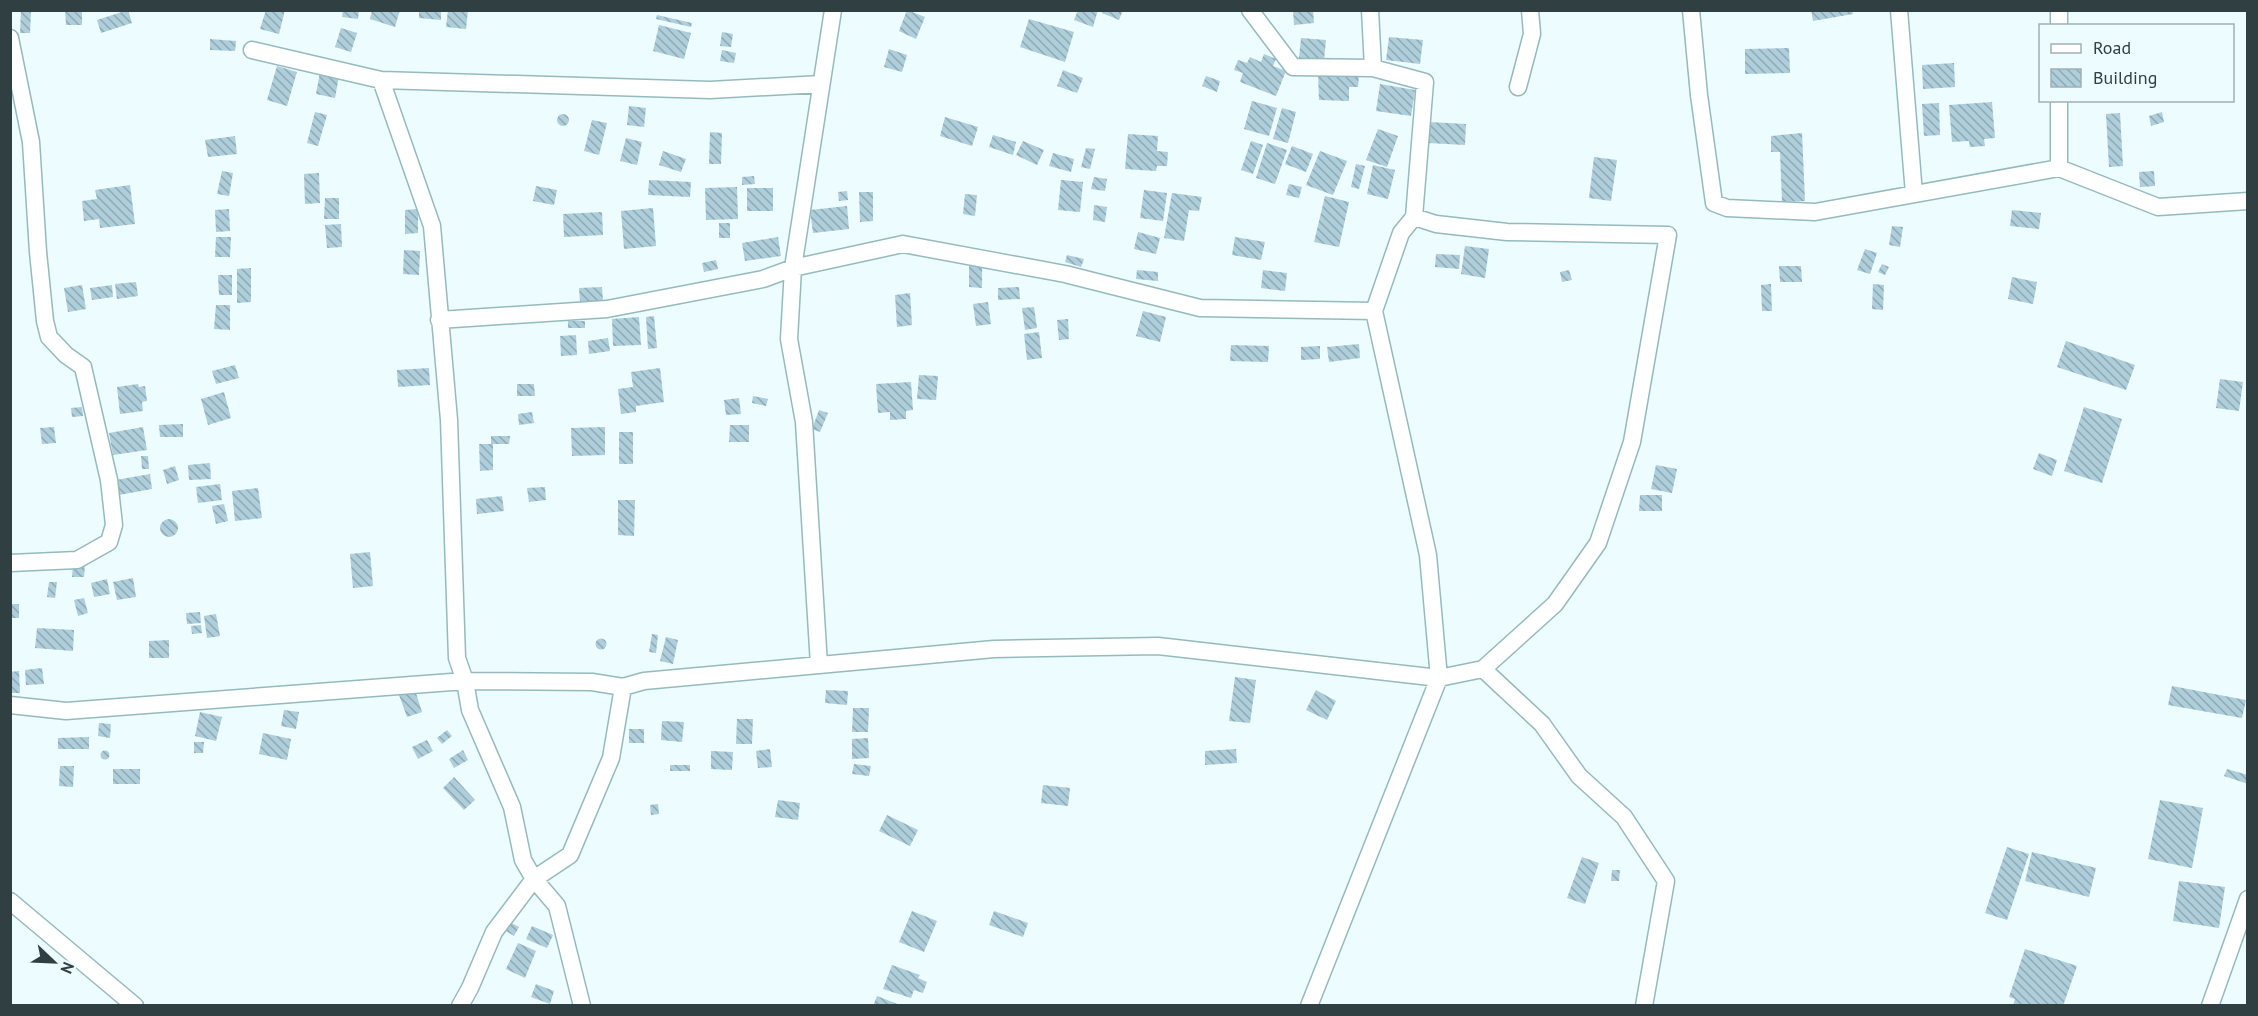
<svg xmlns="http://www.w3.org/2000/svg" width="2258" height="1016" font-family="'PT Sans',sans-serif">
<defs>
<pattern id="building-back-hatch" width="6" height="6" patternUnits="userSpaceOnUse" patternTransform="scale(1.5)"><rect width="6" height="6" fill="#aecedc"/><path d="M-1 5l2 2M0 0l6 6M5-1l2 2" fill="none" stroke="#8ea9b4"/></pattern>
</defs>
<rect width="100%" height="100%" fill="#edfcfe"/>
<!-- building -->
<path fill="url(#building-back-hatch)" d="M21 10 31 11 30 33H20Z
M65 10H82V25H66Z
M128 10 132 23 101 33 97 20Z
M266 10H285L279 34 260 29Z
M343 10H359L358 19 342 17Z
M372 10H400L395 27 370 19Z
M419 10H441V20L419 18Z
M448 10H468L466 29 446 27Z
M907 10 925 17 916 39 899 31Z
M1078 10H1098L1093 27 1074 20Z
M1103 10H1123L1119 20 1102 13Z
M1293 10H1313L1314 23 1294 25Z
M1811 10H1852L1853 14 1813 21Z
M657 15 692 23 691 27 656 19Z
M1029 19 1074 32 1065 62 1020 47Z
M659 25 691 33 684 59 653 51Z
M341 28 357 33 351 52 335 47Z
M722 32 733 34 731 47 720 46Z
M1389 37 1423 40 1420 64 1386 60Z
M1301 38 1326 40 1324 60 1299 58Z
M210 39 236 41 235 51 210 50Z
M1789 48 1790 73 1745 74V49Z
M889 49 907 55 902 72 884 67Z
M722 50 736 53 734 63 720 61Z
M1264 54 1276 59 1273 66 1286 71 1276 96 1240 82 1243 73 1234 70 1238 60 1247 63 1250 57 1261 62Z
M1954 63 1955 87 1923 89 1922 65Z
M277 66 297 72 287 106 267 100Z
M1063 70 1083 78 1077 93 1057 86Z
M320 72 339 76 335 98 316 94Z
M1318 74 1359 75 1358 87H1349V101L1319 100Z
M1206 76 1220 81 1217 92 1202 86Z
M1380 84 1415 90 1411 116 1376 111Z
M1252 101 1277 108 1269 136 1244 129Z
M1992 102 1995 138 1984 139 1985 146 1970 147 1969 141 1952 142 1949 105Z
M1939 103 1940 135 1924 136 1922 104Z
M629 106 646 108 644 127 627 125Z
M1282 108 1296 112 1288 143 1273 139Z
M315 112 327 115 318 146 307 143Z
M2162 112 2164 122 2151 126 2149 116Z
M2120 113 2123 166 2109 167 2106 114Z
M557 120a6 6 0 1 1 12 0a6 6 0 1 1-12 0Z
M945 117 978 127 972 146 940 136Z
M592 120 607 123 599 155 584 151Z
M1429 122 1466 124 1465 145 1428 143Z
M1378 129 1398 136 1387 167 1366 160Z
M710 132 722 133 721 164H709Z
M1802 133 1805 201 1782 202 1780 152H1771V136Z
M1128 134 1158 136 1157 151 1168 152 1167 166H1157L1156 171 1125 169Z
M993 135 1016 142 1013 155 989 147Z
M235 136 237 154 208 157 205 140Z
M626 138 642 142 637 165 620 161Z
M1023 141 1044 150 1037 165 1016 155Z
M1251 141 1263 145 1253 174 1241 170Z
M1267 143 1287 150 1275 184 1256 178Z
M1292 146 1313 154 1306 172 1285 164Z
M1086 148 1095 149 1090 169 1081 167Z
M663 151 686 159 681 172 659 165Z
M1320 151 1347 161 1333 195 1306 185Z
M1053 153 1074 159 1071 172 1049 166Z
M1594 157 1617 160 1611 201 1589 198Z
M1356 164 1365 166 1359 189 1351 187Z
M1373 165 1395 170 1388 199 1367 194Z
M222 171 233 173 229 196 217 194Z
M2154 171 2155 186 2140 187 2139 172Z
M319 173 320 203 305 204 304 174Z
M754 176 755 184 742 185V177Z
M1094 177 1107 179 1105 191 1091 189Z
M649 180 691 182 690 197 648 195Z
M1061 180 1083 182 1080 212 1058 210Z
M1289 184 1302 187 1299 198 1286 195Z
M130 185 135 224 100 228 99 219 84 221 82 201 97 199 95 190Z
M536 186 557 190 554 205 533 201Z
M737 187 738 219 706 220 705 188Z
M747 188H773V211H747Z
M1144 190 1167 193 1163 221 1140 218Z
M847 191 848 200 839 201 838 192Z
M859 192H873V221L860 222Z
M1172 193 1202 197 1199 211 1189 210 1184 241 1164 238Z
M965 194 977 195 975 216 963 214Z
M1325 196 1349 202 1339 247 1314 242Z
M325 198H339V219H324Z
M1094 205 1107 207 1105 222 1093 220Z
M847 206 849 229 813 233 810 210Z
M653 208 656 246 624 249 621 211Z
M229 209 230 231 216 232 215 210Z
M418 209V233L405 234V210Z
M2012 210 2041 213 2039 229 2010 226Z
M602 212 603 235 564 237 563 214Z
M719 223H730V238H719Z
M341 224 342 247 327 248 325 225Z
M1892 226 1903 227 1900 247 1889 245Z
M1138 232 1160 238 1156 254 1134 249Z
M216 237H231L230 257H215Z
M778 237 781 256 745 261 742 243Z
M1235 237 1265 242 1261 260 1232 255Z
M1465 246 1489 249 1485 278 1461 274Z
M1865 249 1877 253 1870 274 1857 270Z
M404 250 420 251 419 275 403 274Z
M1436 254 1460 255 1459 269 1435 267Z
M1067 255 1084 259 1081 267 1065 262Z
M716 260 718 269 704 272 702 263Z
M1882 264 1889 267 1885 275 1878 272Z
M969 266H982V288L969 287Z
M1779 266H1801L1802 282H1780Z
M251 268V302L237 303V269Z
M1137 270 1158 272V281L1136 279Z
M1263 270 1287 273 1285 291 1261 288Z
M1569 270 1572 280 1562 282 1560 272Z
M218 275H232V295H219Z
M2012 277 2037 282 2033 304 2008 299Z
M136 282 138 296 117 299 115 284Z
M1771 284 1772 311H1762L1761 285Z
M1873 284 1884 285 1883 310 1872 309Z
M82 285 86 309 68 312 64 288Z
M112 285 113 297 92 300 90 288Z
M602 287 603 301 580 302 579 288Z
M1019 287 1020 299 998 300V288Z
M910 293 912 325 897 327 895 295Z
M988 302 991 324 976 326 973 304Z
M216 305H230V330L214 329Z
M1034 307 1037 328 1025 330 1022 308Z
M1143 311 1166 317 1160 342 1136 336Z
M654 316 657 348 648 349 646 317Z
M639 317 641 345 613 346 612 319Z
M1068 319 1069 339 1059 340 1057 320Z
M568 321H585V328H568Z
M1039 332 1042 358 1027 360 1024 334Z
M576 335 577 355 561 356 560 336Z
M608 338 610 351 589 354 588 341Z
M2066 341 2135 365 2126 390 2057 367Z
M1359 344 1360 358 1329 362 1327 347Z
M1231 345 1269 346 1268 362 1230 361Z
M1320 346V359L1301 360V347Z
M235 365 239 378 216 384 212 371Z
M429 368 430 385 398 387 397 370Z
M660 368 664 402 636 406V412L621 414 618 389 633 387 631 372Z
M919 375 938 376 936 400 917 399Z
M2220 379 2243 382 2239 411 2216 408Z
M911 382 913 410 906 411V419L890 420V412L878 413 876 384Z
M138 384 139 387 145 386 147 401 142 402 143 411 120 414 117 387Z
M517 384H534L535 396H517Z
M224 392 231 418 208 425 201 399Z
M753 396 768 399 766 406 752 403Z
M739 398 741 414 726 415 724 400Z
M82 407 83 416 72 417 71 408Z
M2084 407 2122 419 2102 483 2064 471Z
M819 410 828 413 820 432 812 429Z
M532 412 534 423 519 425 518 414Z
M183 424V437H160L159 425Z
M730 425H749V442H729Z
M54 427 56 443 42 444 40 428Z
M143 427 147 450 113 455 109 433Z
M605 427V455L572 456 571 428Z
M619 432H633V464H619Z
M491 436H510L509 444H491Z
M479 444H493V470L480 471Z
M2039 453 2057 460 2052 476 2033 469Z
M141 456H148L149 469H142Z
M210 463 211 479 189 480 188 465Z
M1656 465 1677 469 1672 493 1651 489Z
M175 466 179 480 167 484 163 470Z
M150 474 152 489 119 495 116 480Z
M220 484 222 500 198 503 196 487Z
M545 487 546 500 529 502 527 488Z
M258 488 262 518 235 521 232 491Z
M1640 495H1662V511H1639Z
M502 496 504 511 477 514 476 499Z
M618 500H635L634 536 618 535Z
M224 504 228 521 216 524 212 506Z
M160 528a9 9 0 1 1 18 0a9 9 0 1 1-18 0Z
M370 552 373 586 353 588 350 554Z
M73 564 85 565 84 577H72Z
M133 578 136 597 117 600 113 582Z
M107 579 110 594 94 597 91 583Z
M49 582H57L55 598 47 597Z
M84 598 88 613 78 616 74 600Z
M10 604H19V618H10Z
M200 612 201 623 187 624 186 613Z
M216 614 220 636 207 638 204 616Z
M201 625 202 633 192 634 191 626Z
M37 628 74 630 73 651 35 648Z
M652 634 658 635 656 653 649 652Z
M666 637 678 640 673 664 660 661Z
M595.5 644a5.5 5.5 0 1 1 11 0a5.5 5.5 0 1 1-11 0Z
M169 640V658H149V641Z
M42 668 44 684 26 685 25 670Z
M19 671 20 693H10V672Z
M1235 677 1256 680 1250 723 1229 721Z
M2172 686 2246 700 2242 718 2168 705Z
M415 690 422 712 407 717 399 695Z
M826 690 848 691 847 705 825 703Z
M1316 690 1336 701 1327 720 1306 710Z
M853 708H869L868 732H852Z
M284 710 299 712 296 729 281 726Z
M200 712 222 717 216 741 195 736Z
M737 719H753L752 744H736Z
M662 721 684 722 682 742 661 740Z
M99 723 111 724 110 738 98 736Z
M629 729H644V743H629Z
M447 730 452 736 442 744 437 738Z
M263 733 291 739 287 760 259 754Z
M89 737V749H58V738Z
M868 738 869 758 852 759V739Z
M427 740 433 751 418 759 412 747Z
M194 742H204L203 753H194Z
M770 749 772 767 758 768 756 751Z
M1236 749 1237 763 1205 765V751Z
M463 750 468 760 454 768 449 759Z
M100.5 755a4.5 4.5 0 1 1 9 0a4.5 4.5 0 1 1-9 0Z
M711 751 733 752 732 770 711 769Z
M854 764 871 766 869 776 852 774Z
M670 765H690V771H670Z
M60 766H74L73 787 59 786Z
M113 769H140V784H113Z
M2227 769 2248 775V784L2224 776Z
M454 777 475 800 464 810 443 788Z
M1043 785 1070 788 1068 806 1041 803Z
M778 800 800 803 798 820 775 817Z
M2160 800 2203 808 2192 868 2148 859Z
M658 804 659 814 651 815 650 805Z
M887 815 918 830 910 846 879 831Z
M2007 847 2029 854 2007 920 1985 913Z
M2032 852 2096 868 2089 897 2025 881Z
M1582 857 1599 863 1585 904 1567 898Z
M1612 870H1620L1619 881H1611Z
M2179 881 2225 887 2219 928 2173 921Z
M912 911 937 921 924 952 899 942Z
M994 911 1028 923 1023 937 989 925Z
M506 920 519 927 514 936 501 928Z
M532 926 553 935 547 948 526 939Z
M518 943 536 951 525 978 506 969Z
M2025 949 2077 966 2063 1006H2013L2015 999 2009 997Z
M892 965 920 975 918 978 927 982 923 993 914 990 911 998 883 989Z
M536 984 554 991 550 1004 531 997Z
M877 996 900 1005V1006H873Z"/>
<g fill="none" stroke-linecap="round" stroke-linejoin="round">
<!-- street casing -->
<g stroke="#95babd" stroke-width="19">
<path id="street" d="M1250 10 1293 67 1373 68 1425 82 1414 217 1401 233 1374 311 1428 555 1439 678 1309 1006
M1370 10 1373 68
M1691 10 1699 95 1714 203 1727 208 1815 212 2059 168
M1899 10 1914 194
M2059 10V26
M10 38 31 142 38 252 45 321 49 337 66 355 83 367 109 480 114 525 109 542 77 560 10 563
M252 50 381 80 710 90 821 84
M381 80 432 226 449 420 457 658 465 681 470 710 512 807 523 860 534 879 557 906 582 1006
M1518 87 1532 34 1530 10
M2059 100V168L2158 207 2248 201
M439 320 607 309 763 279 793 268 903 244 1065 274 1200 308 1374 311
M819 665 804 422 789 339 793 268 833 10
M1483 669 1542 724 1579 776 1624 817 1666 881 1644 1006
M10 705 66 711 465 681 592 682 623 687 644 681 994 649 1158 646 1439 678 1483 669 1555 604 1598 543 1632 442 1668 235 1507 232 1436 224 1414 217
M10 901 135 1006
M460 1006 470 988 494 932 534 879 570 855 611 758 623 687
M2210 1006 2248 899"/>
</g>
<!-- street -->
<use href="#street" stroke="#fff" stroke-width="16"/>
</g>
<!-- border -->
<rect width="2258" height="1016" fill="none" stroke="#303f41" stroke-width="24"/>
<!-- legend -->
<rect x="2039" y="24" width="195" height="78" fill="#edfcfe" stroke="#a1b0b2" stroke-width="1.5"/>
<rect x="2051" y="44" width="30" height="9" fill="#ffffff" stroke="#a1b0b2" stroke-width="1.5"/>
<text x="2093" y="54" font-size="18" fill="#303f41">Road</text>
<rect x="2051" y="69" width="30" height="18" fill="url(#building-back-hatch)" stroke="#a1b0b2" stroke-width="1.5"/>
<text x="2093" y="84" font-size="18" fill="#303f41">Building</text>
<!-- north arrow -->
<g transform="translate(54 962) rotate(113)" stroke="#edfcfe" stroke-width="4.5" paint-order="stroke">
<path d="M0-4.5L10 22L0 15L-10 22Z" fill="#303f41"/>
<text y="-9" font-size="16" font-weight="bold" text-anchor="middle" fill="#303f41">N</text>
</g>
</svg>
